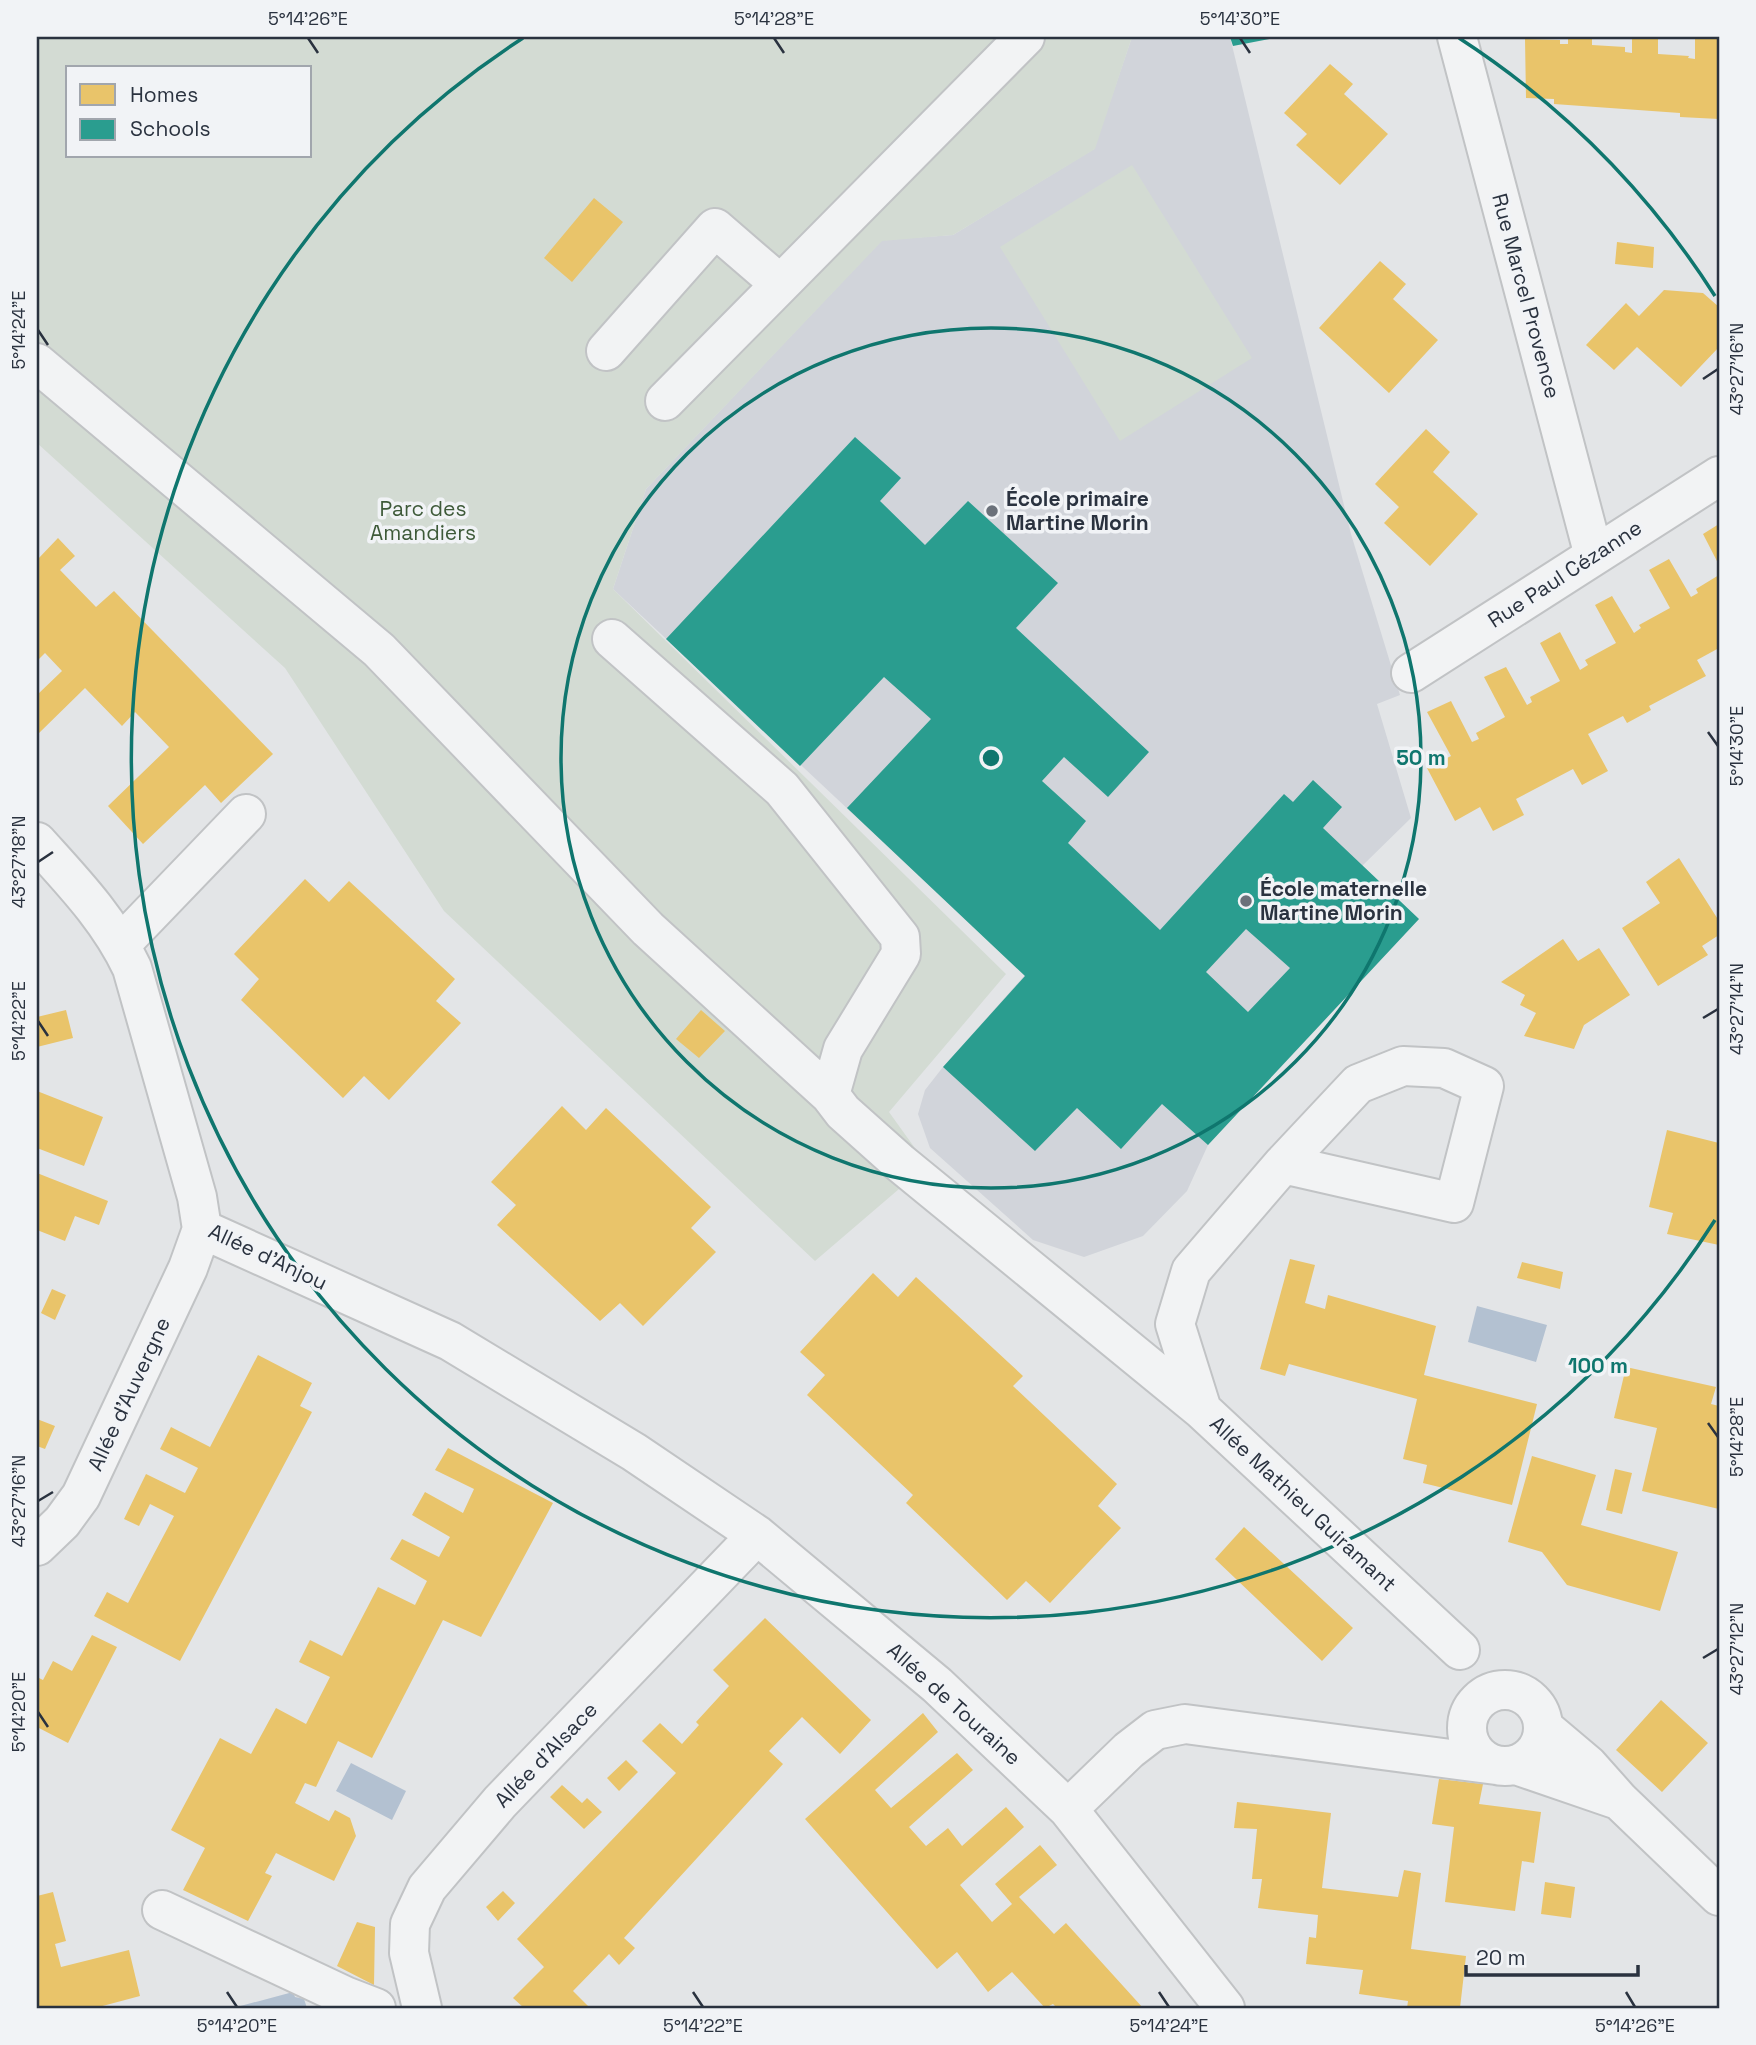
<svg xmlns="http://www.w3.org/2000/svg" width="1756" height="2045" font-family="'Space Grotesk',sans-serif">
<rect width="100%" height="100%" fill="#e3e5e7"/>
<!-- built -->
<path fill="#d1d4da" d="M1132 37H1230L1351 534 1400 695 1377 704 1411 818 1362 866 1419 919 1208 1145 1187 1191 1143 1236 1084 1257 1033 1240 930 1148 918 1114 925 1090 943 1067 1025 975 613 589 646 489 882 240 953 235 1094 149Z"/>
<!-- green -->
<path fill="#d3dbd3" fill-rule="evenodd" d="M37 37H1132L1095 149 953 235 882 241 646 489 613 589 1006 974 889 1112 927 1165 815 1261 444 911 285 668 37 443ZM68 68H310V156H68Z
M1132 165 1252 358 1120 441 1000 247Z"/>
<!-- water -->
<path fill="#b3c1d1" d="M1477 1306 1547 1325 1536 1362 1468 1342Z
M351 1763 406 1791 392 1820 336 1791Z
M293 1992 295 1997 304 1999 307 2008H233Z"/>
<!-- homes -->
<path fill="#e9c46a" d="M1568 37H1592V45L1625 47V52L1632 53V37H1658V54L1689 56 1688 58 1695 59V37H1719V119L1680 117V113L1554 104V99L1526 98 1525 39 1560 40V44H1568Z
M1330 64 1353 84 1344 94 1388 134 1340 185 1296 145 1307 134 1284 113Z
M594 198 623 222 572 282 544 258Z
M1617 242 1654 247 1653 268 1615 264Z
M1380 261 1406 284 1393 299 1438 340 1389 393 1319 328Z
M1664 290 1703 293 1719 307V347L1681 387 1637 347 1614 370 1586 345 1626 303 1639 316Z
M1426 429 1450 452 1433 472 1478 514 1430 566 1384 523 1399 507 1375 484Z
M1719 524V565L1703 534Z
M58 538 75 556 60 570 96 607 114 591 273 754 221 803 205 785 143 844 108 806 169 747 135 712 122 726 85 688 37 735V695L62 671 45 653 37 661V560Z
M1669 559 1691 597 1698 593 1696 589 1719 575V648L1697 660 1706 676 1649 706 1651 710 1627 723 1623 716 1588 734 1608 771 1582 785 1573 769 1516 799 1524 815 1493 831 1480 807 1455 821 1427 768 1451 756 1427 712 1451 701 1472 742 1479 739 1476 733 1505 717 1484 677 1506 667 1527 705 1532 702 1530 697 1560 681 1540 643 1560 632 1580 670 1588 665 1585 660 1616 643 1595 605 1612 596 1634 633 1641 628 1639 625 1670 608 1649 570Z
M1679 858 1719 921V935L1702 946 1708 955 1658 986 1622 928 1660 903 1646 882Z
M305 879 329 902 349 881 455 979 436 1001 461 1023 389 1100 364 1076 343 1098 241 1000 259 979 234 954Z
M1563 939 1578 961 1599 948 1630 995 1584 1025 1574 1049 1524 1036 1536 1013 1520 1005 1525 995 1501 982Z
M66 1010 73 1038 37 1047V1017Z
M701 1010 725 1031 699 1058 676 1039Z
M37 1091 103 1117 84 1166 37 1148Z
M562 1106 586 1130 606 1108 711 1207 691 1228 716 1252 643 1326 620 1303 600 1321 497 1225 516 1205 491 1182Z
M1667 1130 1719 1143V1245L1667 1234 1673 1213 1649 1207Z
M37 1173 108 1201 99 1225 75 1216 65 1241 37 1230Z
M1290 1259 1315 1265 1305 1303 1325 1309 1328 1295 1436 1326 1424 1375 1537 1404 1512 1505 1423 1483 1427 1465 1403 1459 1417 1399 1289 1364 1285 1376 1260 1369Z
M1522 1262 1563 1272 1560 1289 1517 1278Z
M873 1273 898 1297 916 1277 1023 1376 1013 1386 1117 1484 1098 1506 1121 1528 1050 1603 1026 1581 1007 1600 906 1503 913 1495 807 1395 825 1375 800 1352Z
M52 1289 66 1295 55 1320 41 1313Z
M258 1355 312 1383 300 1406 312 1412 180 1661 94 1616 107 1592 128 1603 174 1516 150 1504 139 1526 124 1519 146 1474 185 1493 198 1468 160 1449 171 1427 210 1447Z
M1626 1367 1716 1387 1711 1404 1719 1406V1509L1642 1491 1657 1428 1614 1418Z
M37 1419 55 1426 45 1449 37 1446Z
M448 1448 553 1503 481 1637 443 1620 372 1758 338 1741 316 1787 305 1783 295 1803 329 1821 335 1810 350 1818 356 1836 334 1881 276 1853 265 1873 272 1876 248 1921 183 1890 205 1848 171 1830 220 1738 251 1754 276 1708 306 1724 330 1677 299 1662 310 1640 342 1656 378 1587 415 1605 427 1581 390 1559 402 1539 439 1557 450 1537 412 1515 425 1492 463 1513 474 1489 435 1470Z
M1532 1456 1596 1475 1581 1525 1678 1552 1660 1611 1567 1585 1542 1552 1508 1542Z
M1615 1469 1632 1473 1622 1514 1606 1510Z
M1244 1527 1353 1628 1322 1661 1215 1559Z
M765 1618 871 1720 840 1754 802 1717 769 1751 783 1764 624 1938 635 1948 619 1965 609 1954 573 1991 590 2008H524L513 1998 544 1967 517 1939 676 1773 642 1741 660 1723 682 1744 699 1725 696 1722 729 1686 713 1670Z
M92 1635 117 1647 68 1743 37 1727V1677L43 1680 53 1661 72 1671Z
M1661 1700 1708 1743 1662 1792 1616 1750Z
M923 1713 938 1732 875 1790 891 1808 957 1753 973 1770 909 1827 926 1846 948 1828 962 1846 1006 1807 1024 1827 960 1885 992 1922 1012 1904 995 1884 1040 1845 1057 1865 1019 1897 1054 1934 1066 1923 1143 2008H1057L1053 2004 1045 2008 1012 1972 988 1992 957 1952 937 1969 805 1819Z
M626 1760 638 1772 619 1791 607 1778Z
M1439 1779 1483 1784 1479 1804 1541 1812 1534 1863 1522 1861 1515 1911 1445 1902 1454 1827 1432 1824Z
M562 1785 582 1803 587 1798 602 1812 584 1829 550 1797Z
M1237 1802 1331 1813 1322 1888 1398 1897 1404 1870 1421 1873 1411 1949 1466 1956 1460 2008H1407L1408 2001 1359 1994 1363 1970 1306 1964 1309 1937 1316 1938 1318 1915 1258 1908 1262 1879H1252L1257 1829 1234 1828Z
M1545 1882 1575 1887 1571 1918 1541 1914Z
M503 1891 515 1903 498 1921 486 1907Z
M53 1892 66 1941 55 1944 61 1967 129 1950 140 1996 95 2008H37V1896Z
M357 1922 375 1927 374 1985 337 1966Z"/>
<!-- schools -->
<path fill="#2a9d8f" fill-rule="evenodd" d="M1230 37H1275V38L1233 46Z
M855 437 901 478 880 501 925 545 968 501 1058 583 1016 628 1149 752 1108 797 1064 757 1042 781 1086 821 1068 843 1160 930 1284 794 1293 802 1313 780 1342 807 1323 828 1419 919 1208 1145 1162 1104 1121 1149 1077 1108 1035 1151 943 1067 1025 976 847 808 931 719 884 677 800 766 666 639ZM1246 929 1290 968 1248 1012 1206 972Z"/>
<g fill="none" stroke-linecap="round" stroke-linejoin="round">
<!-- minor casing -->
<g stroke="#c1c3c5" stroke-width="42">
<path id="minor" d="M1457 37 1594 556
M606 351 715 228 780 284
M37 363 379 650 648 929 830 1095
M665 401 1025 37
M612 639 782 789 900 937 901 954 843 1049 830 1095 843 1112 899 1162 1202 1410 1460 1650
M1411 673 1719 476
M37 842C73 882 109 919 132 968L197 1197 202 1229 450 1341 634 1452 757 1535 937 1685 1068 1809 1225 2008
M121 944 246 814
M1202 1410 1175 1324 1191 1271 1283 1164 1358 1084 1403 1066 1444 1068 1484 1086 1454 1203 1283 1164
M37 1546 62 1522 81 1496 188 1268 202 1229
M1467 1728a38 38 0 1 1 76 0a38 38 0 1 1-76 0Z
M1543 1727 1588 1765 1620 1801 1719 1896
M1516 1765 1618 1800
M1068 1809 1129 1750 1155 1730 1185 1724 1496 1765
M162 1910 345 1996 376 2008
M422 2008 409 1953 410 1924 427 1888 500 1802 757 1535"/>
</g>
<!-- minor -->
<use href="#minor" stroke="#f2f3f4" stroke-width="38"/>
</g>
<!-- ticks -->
<path fill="none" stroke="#2a323f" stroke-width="2.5" d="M308 38 318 53M774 38 784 53M1240 38 1250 53M38 330 48 345M1703 379 1718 369M1708 732 1718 746M38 862 53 852M1703 1018 1718 1009M38 1021 48 1036M1708 1423 1718 1437M38 1501 53 1492M1703 1658 1718 1649M38 1712 48 1727M227 1992 237 2007M693 1992 703 2007M1159 1992 1169 2007M1626 1992 1635 2007"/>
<!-- distance rings -->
<g fill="none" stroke="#0f766e" stroke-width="3.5">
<circle cx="991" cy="758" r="430"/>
<path d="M1715 1220A859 859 0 1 1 523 38M1459 38A859 859 0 0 1 1715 296"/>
</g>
<!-- markers -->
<g fill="#6b717a" stroke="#f1f3f6" stroke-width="2.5">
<circle cx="992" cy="511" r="7"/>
<circle cx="1246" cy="901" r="7"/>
</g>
<g text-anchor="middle" stroke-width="7" stroke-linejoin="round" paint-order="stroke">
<!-- street labels -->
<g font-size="21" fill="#2a323f" stroke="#f1f3f6">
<text transform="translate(1526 296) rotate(75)" y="7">Rue Marcel Provence</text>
<text transform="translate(1565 574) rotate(-33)" y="7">Rue Paul Cézanne</text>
<text transform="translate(268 1257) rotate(25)" y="7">Allée d'Anjou</text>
<text transform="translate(129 1394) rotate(-65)" y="7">Allée d'Auvergne</text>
<text transform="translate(1303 1504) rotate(43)" y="7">Allée Mathieu Guiramant</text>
<text transform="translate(954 1704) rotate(42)" y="7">Allée de Touraine</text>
<text transform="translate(546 1755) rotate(-46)" y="7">Allée d'Alsace</text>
</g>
<!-- poi labels -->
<g font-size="21" font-weight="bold" fill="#2a323f" stroke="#f1f3f6" text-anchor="start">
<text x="1006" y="506">École primaire<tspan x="1006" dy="24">Martine Morin</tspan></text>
<text x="1260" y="896">École maternelle<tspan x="1260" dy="24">Martine Morin</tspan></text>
</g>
<!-- park labels -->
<g font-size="21" fill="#3e5a39" stroke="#f1f3f6">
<text x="423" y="516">Parc des<tspan x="423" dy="24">Amandiers</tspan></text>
</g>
</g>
<circle cx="991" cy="758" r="10" fill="#0f766e" stroke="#f1f3f6" stroke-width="3.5"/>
<g font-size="21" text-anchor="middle" font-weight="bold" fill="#0f766e" stroke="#f1f3f6" stroke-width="7" stroke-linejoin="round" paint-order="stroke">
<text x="1421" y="765">50 m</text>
<text x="1598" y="1373">100 m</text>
</g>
<!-- border -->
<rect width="1756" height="2045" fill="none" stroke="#f1f3f6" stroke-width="77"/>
<!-- legend -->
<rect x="66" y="66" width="245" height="91" fill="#f1f3f6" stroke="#a1a6ad" stroke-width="2"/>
<rect x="80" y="84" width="35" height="21" fill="#e9c46a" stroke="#a1a6ad" stroke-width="2"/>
<text x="130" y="102" font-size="21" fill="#2a323f">Homes</text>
<rect x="80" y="119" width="35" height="21" fill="#2a9d8f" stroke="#a1a6ad" stroke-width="2"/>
<text x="130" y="136" font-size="21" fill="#2a323f">Schools</text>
<!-- scale -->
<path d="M1466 1965v10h172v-10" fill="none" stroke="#2a323f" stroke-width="3.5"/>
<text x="1476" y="1965" font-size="21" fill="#2a323f" stroke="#f1f3f6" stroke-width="5" paint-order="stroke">20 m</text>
<rect x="38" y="38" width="1680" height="1969" fill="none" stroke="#2a323f" stroke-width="2.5"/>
<g font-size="18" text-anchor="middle" fill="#2a323f">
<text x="308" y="25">5°14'26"E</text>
<text x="774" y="25">5°14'28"E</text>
<text x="1240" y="25">5°14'30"E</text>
<text transform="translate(19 330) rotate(-90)" y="6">5°14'24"E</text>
<text transform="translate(1737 369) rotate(-90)" y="6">43°27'16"N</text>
<text transform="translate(1737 746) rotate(-90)" y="6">5°14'30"E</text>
<text transform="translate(19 862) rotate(-90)" y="6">43°27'18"N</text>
<text transform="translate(1737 1009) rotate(-90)" y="6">43°27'14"N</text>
<text transform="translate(19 1021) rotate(-90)" y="6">5°14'22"E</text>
<text transform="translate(1737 1437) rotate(-90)" y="6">5°14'28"E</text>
<text transform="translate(19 1501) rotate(-90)" y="6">43°27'16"N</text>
<text transform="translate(1737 1649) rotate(-90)" y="6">43°27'12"N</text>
<text transform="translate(19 1712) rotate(-90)" y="6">5°14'20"E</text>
<text x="237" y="2032">5°14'20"E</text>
<text x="703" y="2032">5°14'22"E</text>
<text x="1169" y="2032">5°14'24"E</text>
<text x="1635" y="2032">5°14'26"E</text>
</g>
</svg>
